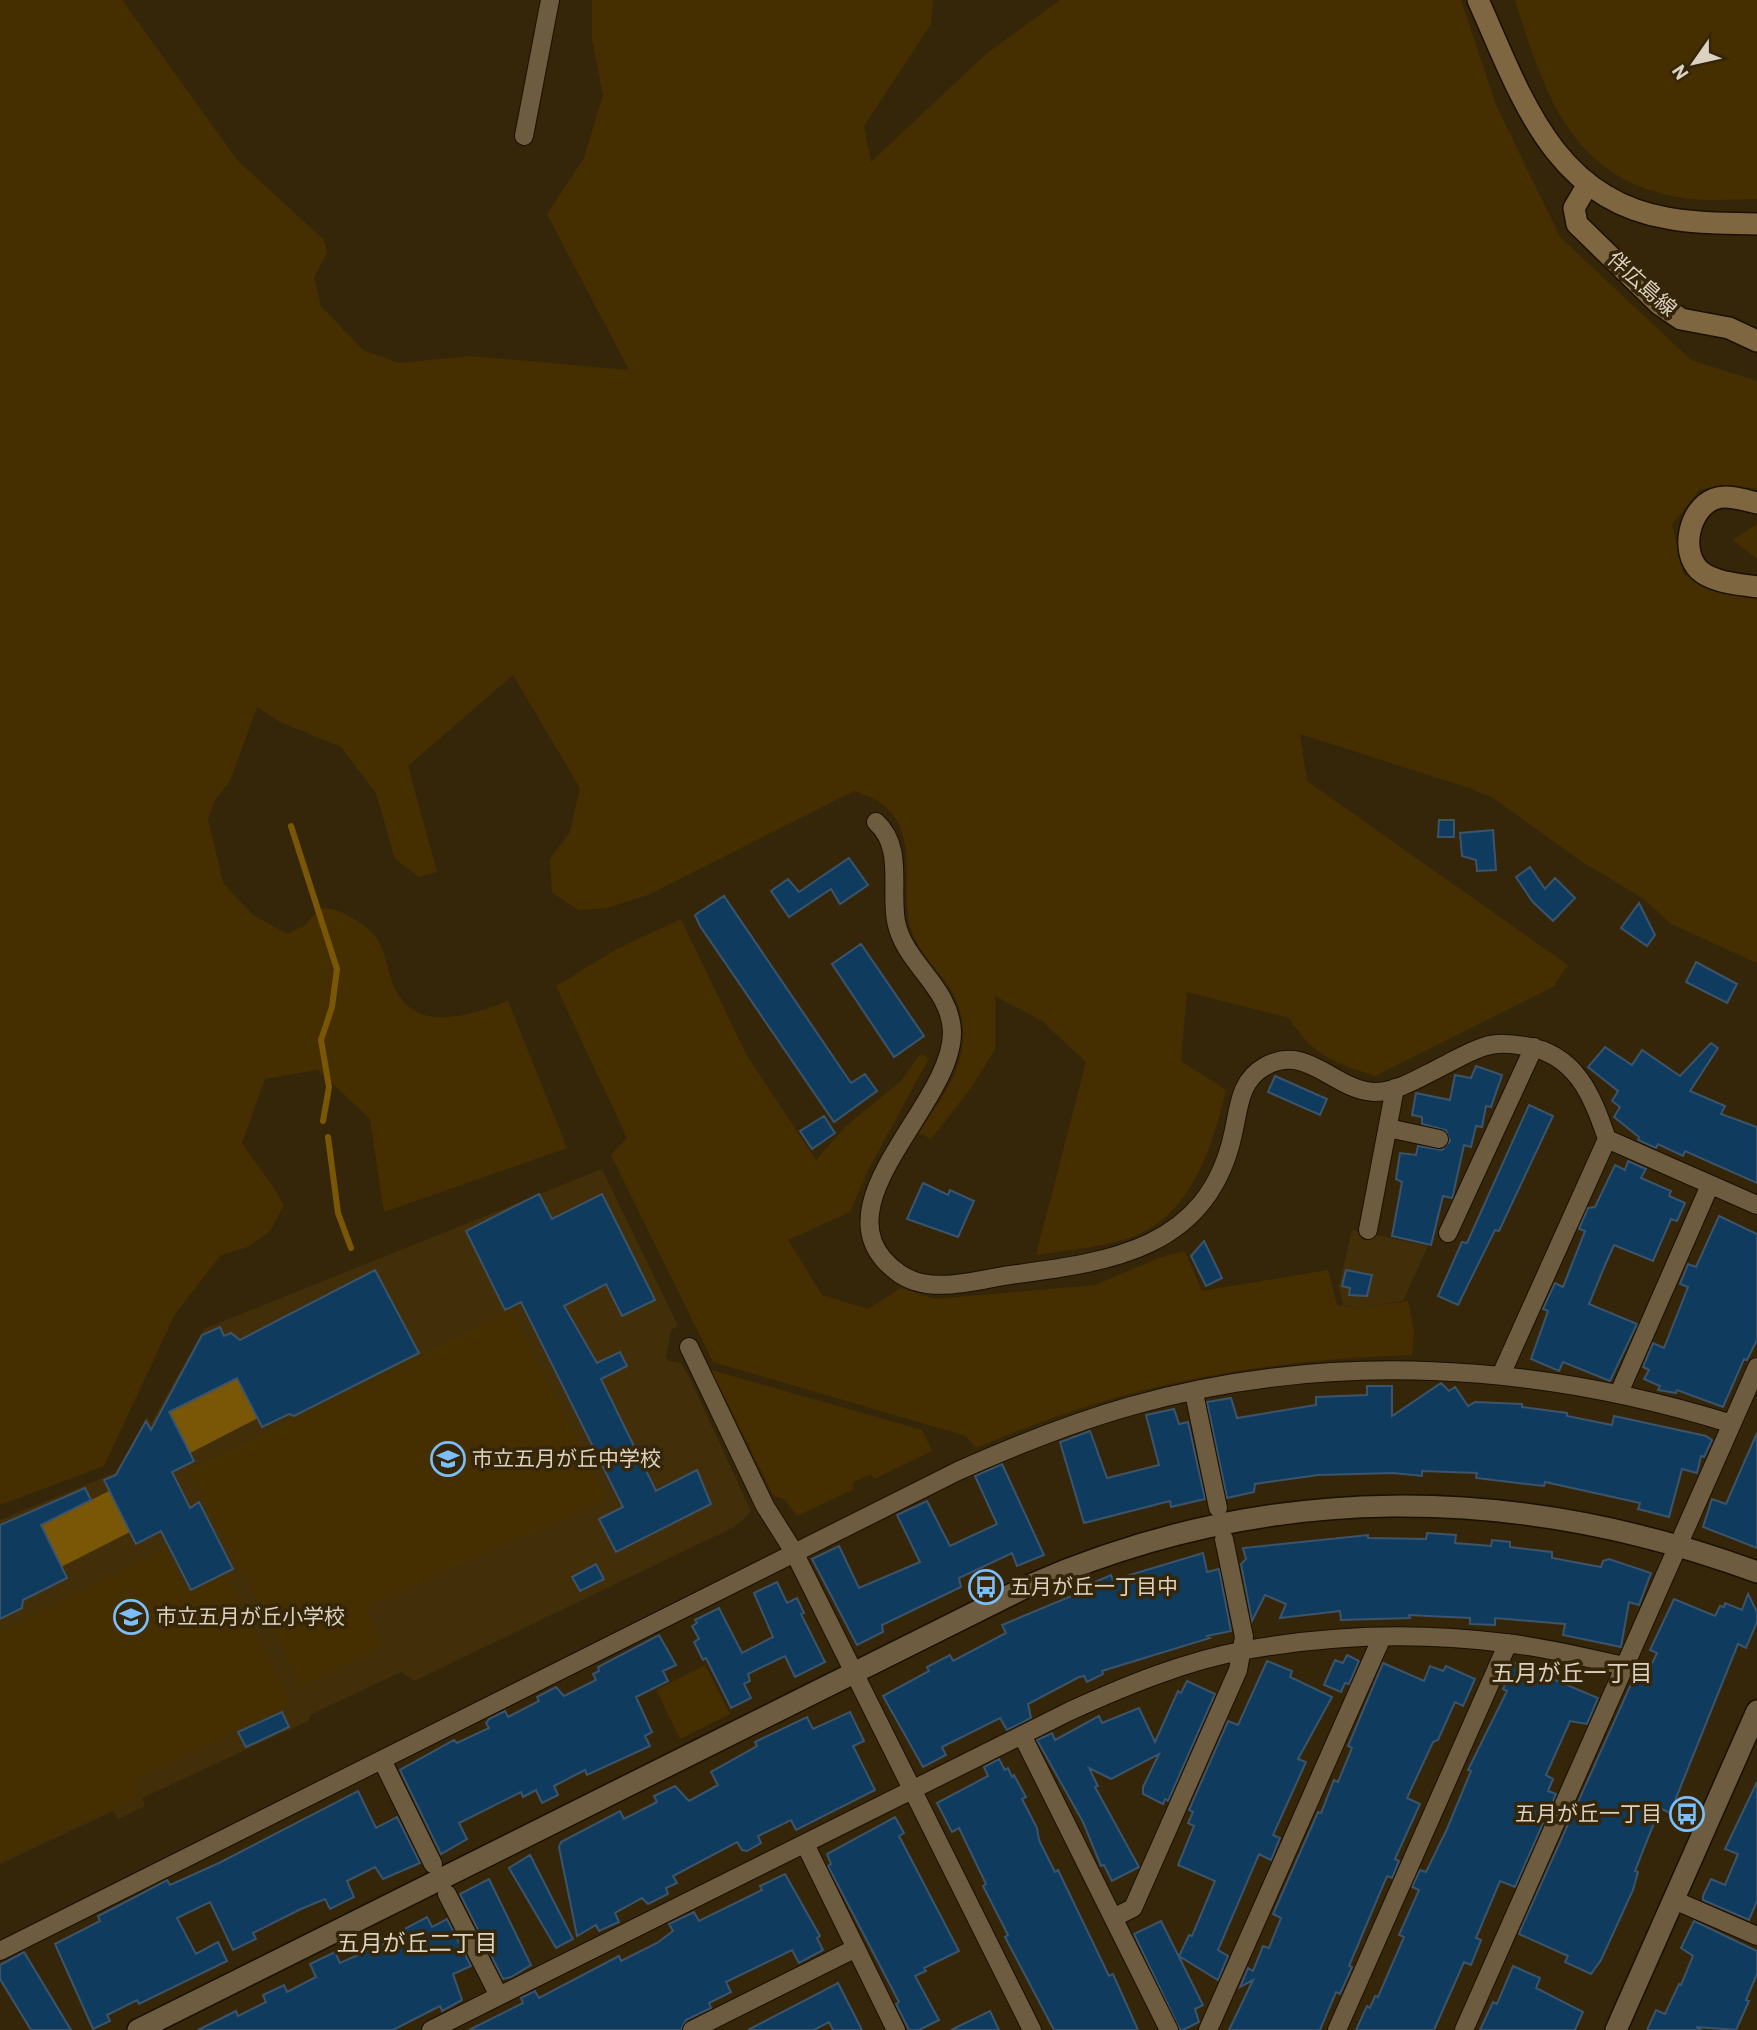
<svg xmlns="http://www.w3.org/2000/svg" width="1757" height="2030" font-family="Barlow,'Noto Sans JP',sans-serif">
<rect width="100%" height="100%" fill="#35260a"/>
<!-- built -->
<path fill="#422f0a" d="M602 1169 678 1326 671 1330 666 1357 669 1361 681 1363 691 1381 751 1511 744 1519 734 1527 414 1681 401 1672 312 1714 308 1721 142 1798 145 1806 118 1819 113 1811 0 1864V1520L115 1473 147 1417 151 1423 204 1329Z
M1352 1230 1428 1246 1403 1301 1359 1308 1343 1305 1339 1286Z"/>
<!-- green -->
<path fill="#452f00" d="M0 0H122L238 161 324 240 327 253 314 278 321 306 363 350 399 363 471 356 629 370 547 214 584 158 603 95 592 39V0H933L931 24 864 126 871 162 986 54 1060 0H1461L1496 105 1560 237 1691 360 1757 381V489L1737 486 1700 489 1672 525 1684 575 1757 599V963L1671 924 1644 899 1582 862 1493 798 1469 788 1300 734 1307 781 1568 965 1553 987 1375 1076C1333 1062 1313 1056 1289 1018L1187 992 1181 1061 1226 1090C1212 1148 1191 1219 1126 1239 1098 1248 1066 1250 1036 1255L1086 1062 1042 1021 995 996V1049L971 1088 931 1139 919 1133C937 1103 962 1074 963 1038 964 983 930 975 913 934 899 899 915 860 899 825 890 804 873 798 854 791L648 895 607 908 579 910 552 893 550 859 570 832 580 788 513 675 408 766 437 872 419 877 395 859 376 793 341 747 278 721 257 707 230 781 215 800 208 819 223 883 253 915 287 934 305 925 321 908C336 908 343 913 356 920 390 941 382 960 395 989 417 1035 473 1014 508 1001L567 1148 384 1212 370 1119 318 1070 265 1079 242 1143C256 1165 272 1182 284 1205L270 1231 248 1247 221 1255 175 1314 104 1466 0 1505Z
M1515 0H1757V199C1731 199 1702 202 1677 197 1570 177 1544 92 1515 0Z
M1757 524V559L1733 540Z
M681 919 746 1054 816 1160 846 1126 902 1080 920 1054 929 1058 867 1172 850 1212 788 1240 822 1295 868 1309 901 1288 935 1299 1095 1285 1161 1257 1185 1251 1202 1291 1328 1270 1337 1305 1359 1308 1408 1301 1414 1330 1412 1355C1255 1360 1121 1385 976 1448L966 1436 713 1362 611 1155 627 1138 556 986 615 950Z
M511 1310 607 1499 366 1606 382 1646 302 1686 190 1471Z
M711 1370 922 1430 932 1451 874 1479 871 1474 852 1483 854 1489 797 1516 785 1500 773 1495Z
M164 1549 187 1593 226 1574 291 1704 133 1780 140 1796 0 1861V1631Z
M705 1665 730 1714 680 1739 656 1690Z"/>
<!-- water -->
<path fill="#7a5707" d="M237 1378 258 1418 190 1453 169 1412Z
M109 1491 130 1532 61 1567 41 1525Z"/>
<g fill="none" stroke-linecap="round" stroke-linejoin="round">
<!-- stream -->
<path stroke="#7a5707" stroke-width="6" d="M291 826 337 969 332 1007 321 1040 329 1087 323 1121
M328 1137 338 1213 351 1248"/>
</g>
<!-- building -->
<path fill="#0f3c5e" stroke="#3b546b" stroke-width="2" d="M1439 820H1454V837H1438Z
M1493 830 1496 870 1477 871 1476 860 1462 856 1460 833Z
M849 858 868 885 840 904 831 889 789 917 771 891 788 879 799 892Z
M1530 867 1545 889 1555 878 1575 898 1553 921 1532 901 1516 877Z
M724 896 851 1083 865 1074 877 1091 834 1122 700 926 695 915Z
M1639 903 1655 935 1647 946 1621 928Z
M861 944 924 1036 894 1057 832 964Z
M1696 962 1737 984 1727 1003 1686 982Z
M1711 1043 1718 1048 1690 1091 1725 1106 1721 1114 1757 1127V1183L1685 1151 1683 1156 1658 1144 1656 1148 1638 1140 1639 1137 1614 1117 1620 1107 1612 1101 1618 1091 1588 1067 1605 1047 1632 1065 1642 1050 1680 1076Z
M1476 1066 1502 1075 1491 1107 1486 1106 1482 1127 1476 1126 1471 1147 1464 1145 1453 1195 1452 1198 1443 1196 1431 1245 1392 1236 1402 1182 1396 1179 1400 1153 1416 1155 1418 1146 1442 1150 1450 1141 1446 1130 1422 1124V1117L1412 1115 1416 1093 1450 1100 1455 1075 1471 1078Z
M1275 1076 1327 1099 1320 1115 1268 1092Z
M1529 1105 1553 1116 1499 1231 1495 1230 1458 1305 1438 1296 1462 1242 1467 1243Z
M824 1116 835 1133 812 1149 800 1131Z
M1628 1161 1646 1169 1641 1178 1671 1191 1669 1196 1685 1203 1677 1221 1671 1219 1653 1261 1614 1245 1605 1265 1589 1304 1637 1324 1610 1381 1563 1362 1559 1371 1531 1359 1548 1311 1543 1309 1555 1283 1563 1287 1585 1231 1579 1229 1588 1208 1595 1207 1615 1165 1625 1170Z
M923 1183 948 1195 950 1190 974 1201 958 1237 907 1219Z
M539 1194 552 1219 602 1194 655 1300 622 1316 606 1284 564 1306 597 1363 620 1352 627 1366 601 1379 656 1491 697 1470 711 1504 616 1552 599 1519 623 1507 521 1302 505 1310 466 1231Z
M1719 1216 1757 1234V1340L1747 1360 1744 1359 1723 1407 1677 1390 1676 1393 1658 1390 1660 1386 1644 1379 1649 1370 1643 1367 1653 1343 1664 1348 1688 1287 1680 1284 1688 1264 1696 1267Z
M1204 1241 1222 1278 1206 1286 1191 1256Z
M375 1270 419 1353 294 1416 289 1414 262 1427 237 1378 169 1412 194 1461 172 1472 190 1508 199 1502 233 1569 191 1590 161 1531 136 1544 104 1480 116 1475 146 1421 151 1430 202 1335 220 1327 224 1336 231 1333 240 1340Z
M1346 1270 1372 1275 1367 1296 1349 1295 1350 1288 1342 1286Z
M1441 1383 1449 1391 1455 1387 1468 1406 1475 1402 1522 1404V1407L1567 1413V1416L1612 1425 1614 1416 1706 1436 1712 1440 1704 1457 1701 1456 1697 1473 1682 1469 1669 1517 1638 1509 1640 1503 1545 1482 1544 1486 1476 1478 1477 1473 1422 1471V1476L1393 1473 1318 1475 1255 1484 1254 1492 1227 1498 1207 1402 1231 1398 1237 1418 1316 1405V1397L1367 1395V1386H1392V1416Z
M1174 1409 1179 1424 1188 1422 1205 1499 1171 1507 1170 1501 1084 1523 1060 1442 1090 1431 1107 1478 1159 1465 1146 1415Z
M1757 1433V1548L1703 1527 1712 1499 1726 1504Z
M1002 1464 1044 1555 1017 1566 1012 1553 959 1578 961 1587 882 1625 883 1632 857 1645 812 1559 839 1546 859 1588 920 1562 897 1515 927 1501 950 1546 997 1524 975 1476Z
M85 1488 91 1500 41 1525 67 1578 23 1600 22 1608 0 1619V1525Z
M1427 1533 1456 1535 1455 1543 1491 1546 1492 1540 1510 1542V1547L1552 1552V1558L1601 1567 1603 1561 1609 1559 1651 1573 1639 1605 1629 1602 1621 1647 1563 1635 1565 1624 1495 1618V1625L1470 1624V1618L1409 1615 1410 1618 1341 1620 1340 1611 1280 1618 1286 1604 1265 1595 1252 1621 1241 1564 1246 1559 1243 1548 1368 1535V1538L1426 1539Z
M1203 1553 1207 1572 1219 1569 1231 1631 1207 1636 1210 1638 1102 1671 1103 1674 1087 1682 1084 1676 1079 1677 1028 1704 1031 1718 1007 1730 1000 1718 942 1747 946 1755 923 1767 883 1696 929 1671 927 1667 950 1655 953 1661 1006 1633 1002 1625 1091 1588 1090 1584 1111 1575 1113 1580Z
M596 1564 604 1579 580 1591 572 1577Z
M777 1582 787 1603 797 1598 804 1613 801 1614 825 1662 795 1677 785 1656 748 1674 750 1681 744 1684 751 1698 731 1708 706 1658 703 1660 694 1642 699 1639 692 1626 697 1623 695 1620 719 1608 742 1653 773 1637 754 1593Z
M1748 1594 1757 1612V1622L1746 1648 1738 1644 1670 1813 1660 1808 1635 1871 1638 1872 1633 1890 1601 1960 1591 1974 1565 1962 1568 1956 1519 1934 1520 1931 1632 1682 1643 1683 1657 1653 1650 1650 1674 1599 1715 1616 1720 1606 1724 1607 1725 1603 1742 1610Z
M659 1635 676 1665 663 1671 668 1681 636 1697 652 1732 645 1736 650 1746 587 1775 585 1770 554 1786 558 1795 542 1803 536 1790 523 1797 521 1792 459 1823 467 1839 441 1854 400 1770 454 1740 457 1743 489 1728 486 1723 489 1719 505 1711 508 1717 539 1701 537 1697 556 1687 564 1696 596 1680 593 1674 599 1671 598 1667Z
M1347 1655 1359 1661 1349 1684 1345 1683 1341 1692 1324 1685 1335 1660 1343 1663Z
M1267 1661 1292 1671 1290 1677 1332 1697 1298 1759 1306 1762 1273 1835 1280 1838 1271 1860 1259 1854 1218 1950 1228 1956 1218 1980 1179 1956 1189 1935 1192 1936 1215 1881 1178 1865 1194 1826 1188 1823 1193 1812 1189 1810 1228 1721 1238 1725Z
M1383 1663 1424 1681 1430 1666 1443 1671 1446 1666 1475 1679 1463 1706 1455 1702 1438 1740 1433 1742 1407 1798 1420 1804 1395 1859 1399 1861 1392 1878 1387 1876 1349 1966 1352 1967 1340 1994 1336 1992 1320 2030H1229L1253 1980 1240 1987 1248 1968 1253 1971 1263 1946 1269 1948 1281 1918 1273 1914 1318 1812 1321 1813 1334 1780 1338 1782 1352 1748 1348 1746Z
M1515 1663 1598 1698 1587 1724 1570 1721 1546 1775 1553 1779 1548 1791 1556 1794 1515 1887 1500 1881 1476 1938 1481 1940 1471 1965 1464 1962 1434 2030H1356L1367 2006 1370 2008 1375 1996 1378 1997 1404 1937 1399 1935 1419 1890 1412 1887 1420 1870 1426 1872 1447 1829 1471 1771 1468 1770 1507 1691 1503 1689Z
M1187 1681 1215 1694 1168 1801 1165 1799 1163 1804 1143 1794V1787L1159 1754 1111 1779 1089 1768 1098 1786 1095 1787 1139 1867 1112 1881 1104 1865 1101 1866 1083 1822 1037 1740 1052 1733 1055 1740 1099 1716 1102 1723 1139 1708 1155 1742 1178 1691 1181 1693Z
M282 1712 289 1727 246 1747 238 1732Z
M850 1712 864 1741 853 1746 875 1790 796 1830 791 1820 758 1836 761 1843 747 1851 742 1850 737 1842 673 1876 677 1883 666 1888 668 1894 648 1904 642 1898 615 1913 619 1922 599 1931 596 1925 577 1936 559 1847 561 1842 620 1811 624 1819 657 1802 654 1796 675 1786 689 1801 718 1785 711 1772 757 1746 755 1742 807 1717 813 1729Z
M999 1759 1005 1770 1008 1768 1012 1777 1014 1775 1026 1797 1022 1799 1037 1828 1039 1840 1055 1872 1058 1870 1109 1976 1113 1974 1138 2030H1054L1005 1937 1008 1935 983 1886 986 1884 959 1828 952 1832 937 1803 988 1776 984 1767Z
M1757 1782V1901L1749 1920 1703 1900V1896L1711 1879 1725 1885 1738 1854 1725 1849Z
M358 1791 376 1828 397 1817 420 1863 383 1879 375 1867 347 1881 354 1897 330 1909 325 1899 301 1909 253 1933 256 1939 233 1950 210 1902 177 1918 196 1954 218 1942 227 1961 139 2004 137 2000 107 2015 110 2021 93 2029 55 1944 100 1921 98 1916 141 1894 167 1880 170 1885 219 1863Z
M895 1817 904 1833 899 1836 959 1951 924 1968 926 1971 915 1976 939 2020 919 2030H909L896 2004 899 2002 828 1866 831 1864 827 1854Z
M530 1855 573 1939 556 1948 509 1868Z
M785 1874 820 1936 817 1938 823 1950 799 1963 792 1950 726 1982 731 1992 709 2003 711 2008 686 2020 681 2030H469L523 2003 521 1998 535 1991 539 1998 619 1956 621 1961 657 1943 673 1931 669 1924 694 1912 699 1921 762 1890 760 1886Z
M489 1879 531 1965 511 1977 503 1979 460 1894Z
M427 1917 432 1927 447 1919 471 1966 453 1974 462 2000 442 2011 440 2006 393 2030H198L236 2011 238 2016 266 2002 263 1995 284 1985 287 1992 316 1977 310 1964 335 1952 340 1963 403 1935 401 1931Z
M1161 1921 1203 2005 1195 2009 1199 2022 1183 2030H1180L1134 1934Z
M1694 1921 1757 1951V1974L1746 2000 1749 2001 1736 2030 1696 2027 1701 2030H1647L1656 2010 1665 2014 1679 1984 1681 1985 1693 1956 1681 1948Z
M24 1952 71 2030H31L0 1979V1965Z
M1513 1966 1540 1978 1536 1988 1583 2012 1575 2030H1480L1493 2002 1497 2004Z
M838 1983 862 2030H833L829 2022 814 2030H748Z
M990 2011 999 2030H951Z"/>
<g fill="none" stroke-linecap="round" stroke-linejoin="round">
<!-- minor casing -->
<g stroke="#1b0f00" stroke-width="20">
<path id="minor" d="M524 136 550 0
M876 822C904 847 890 888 896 921 904 964 951 987 952 1032 953 1107 808 1210 900 1274 931 1295 976 1280 1010 1275 1109 1262 1208 1250 1233 1134 1239 1109 1239 1081 1264 1067 1307 1042 1333 1090 1374 1092 1397 1092 1419 1078 1439 1068 1453 1061 1468 1052 1483 1047 1497 1042 1511 1044 1525 1046 1576 1054 1592 1095 1607 1139L1757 1205
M1388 1128 1439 1139
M1368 1230 1395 1088
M1448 1233 1534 1047
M689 1347 765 1506 794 1552 1032 2030
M1501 1375 1607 1139
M1194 1393 1218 1508
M1619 1393 1710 1185
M1022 1735 1169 2030
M382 1760 433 1864
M805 1844 896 2030
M447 1894 499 1996
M1674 1900 1757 1936
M1113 1918 1133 1908 1238 1670 1244 1637 1224 1539
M0 1951 958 1471C1014 1446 1071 1423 1131 1406 1328 1350 1538 1363 1732 1424
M431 2030 1070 1711C1125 1686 1185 1661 1246 1650 1330 1635 1420 1632 1505 1643 1545 1647 1586 1658 1625 1666
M692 2030 856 1948
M1208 2030 1382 1637
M1337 2030 1508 1643
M1464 2030 1757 1367"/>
</g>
<!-- tertiary casing -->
<g stroke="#1b0f00" stroke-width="24">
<path id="tertiary" d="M138 2030 1030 1585C1268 1481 1515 1483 1757 1572
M1616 2030 1757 1711"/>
</g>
<!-- secondary casing -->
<g stroke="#1b0f00" stroke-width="24">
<path id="secondary" d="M1478 0C1520 93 1552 199 1667 218 1696 224 1727 223 1757 224
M1588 184 1574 208 1577 224 1659 304 1681 319 1729 328 1757 341
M1757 503C1744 500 1727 494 1714 499 1689 509 1680 551 1699 570 1713 583 1740 584 1757 587"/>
</g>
<!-- minor -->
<use href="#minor" stroke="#6d5c3f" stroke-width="18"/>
<!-- tertiary -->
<use href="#tertiary" stroke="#6d5c3f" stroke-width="21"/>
<!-- secondary -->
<use href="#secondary" stroke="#7d6640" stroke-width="21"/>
</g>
<!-- icons -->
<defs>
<g id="school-ring" transform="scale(1.75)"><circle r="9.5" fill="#35260a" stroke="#7cbef9" stroke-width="1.5"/><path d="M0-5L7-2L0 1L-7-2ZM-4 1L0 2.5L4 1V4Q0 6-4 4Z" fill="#7cbef9"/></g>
<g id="bus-ring" transform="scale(1.75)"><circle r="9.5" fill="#35260a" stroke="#7cbef9" stroke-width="1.5"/><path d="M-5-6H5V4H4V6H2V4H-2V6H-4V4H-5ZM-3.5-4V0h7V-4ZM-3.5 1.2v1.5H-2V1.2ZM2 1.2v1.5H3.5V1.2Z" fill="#7cbef9"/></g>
</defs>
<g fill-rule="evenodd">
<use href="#school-ring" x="448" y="1459"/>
<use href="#bus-ring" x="986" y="1587"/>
<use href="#school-ring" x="131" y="1617"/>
<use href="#bus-ring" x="1687" y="1814"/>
</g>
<g text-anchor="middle" stroke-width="7" stroke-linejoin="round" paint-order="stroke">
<!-- street labels -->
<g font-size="21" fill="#dcd2c2" stroke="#35260a">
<text transform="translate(1642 284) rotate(42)" y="7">伴広島線</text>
</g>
<!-- poi labels -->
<g font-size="21" fill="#dcd2c2" stroke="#35260a" text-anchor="start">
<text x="472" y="1466">市立五月が丘中学校</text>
<text x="1010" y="1594">五月が丘一丁目中</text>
<text x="156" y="1624">市立五月が丘小学校</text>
<text x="1662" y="1821" text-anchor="end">五月が丘一丁目</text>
</g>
<!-- neighbourhood labels -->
<g font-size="23" fill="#dcd2c2" stroke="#35260a">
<text x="1572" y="1681">五月が丘一丁目</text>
<text x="417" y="1951">五月が丘二丁目</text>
</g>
</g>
<!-- north arrow -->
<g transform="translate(1694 63) rotate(236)" stroke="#35260a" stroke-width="5" paint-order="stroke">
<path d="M0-5L12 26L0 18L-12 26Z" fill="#dcd2c2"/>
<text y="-10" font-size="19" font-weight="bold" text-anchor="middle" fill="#dcd2c2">N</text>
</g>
</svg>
